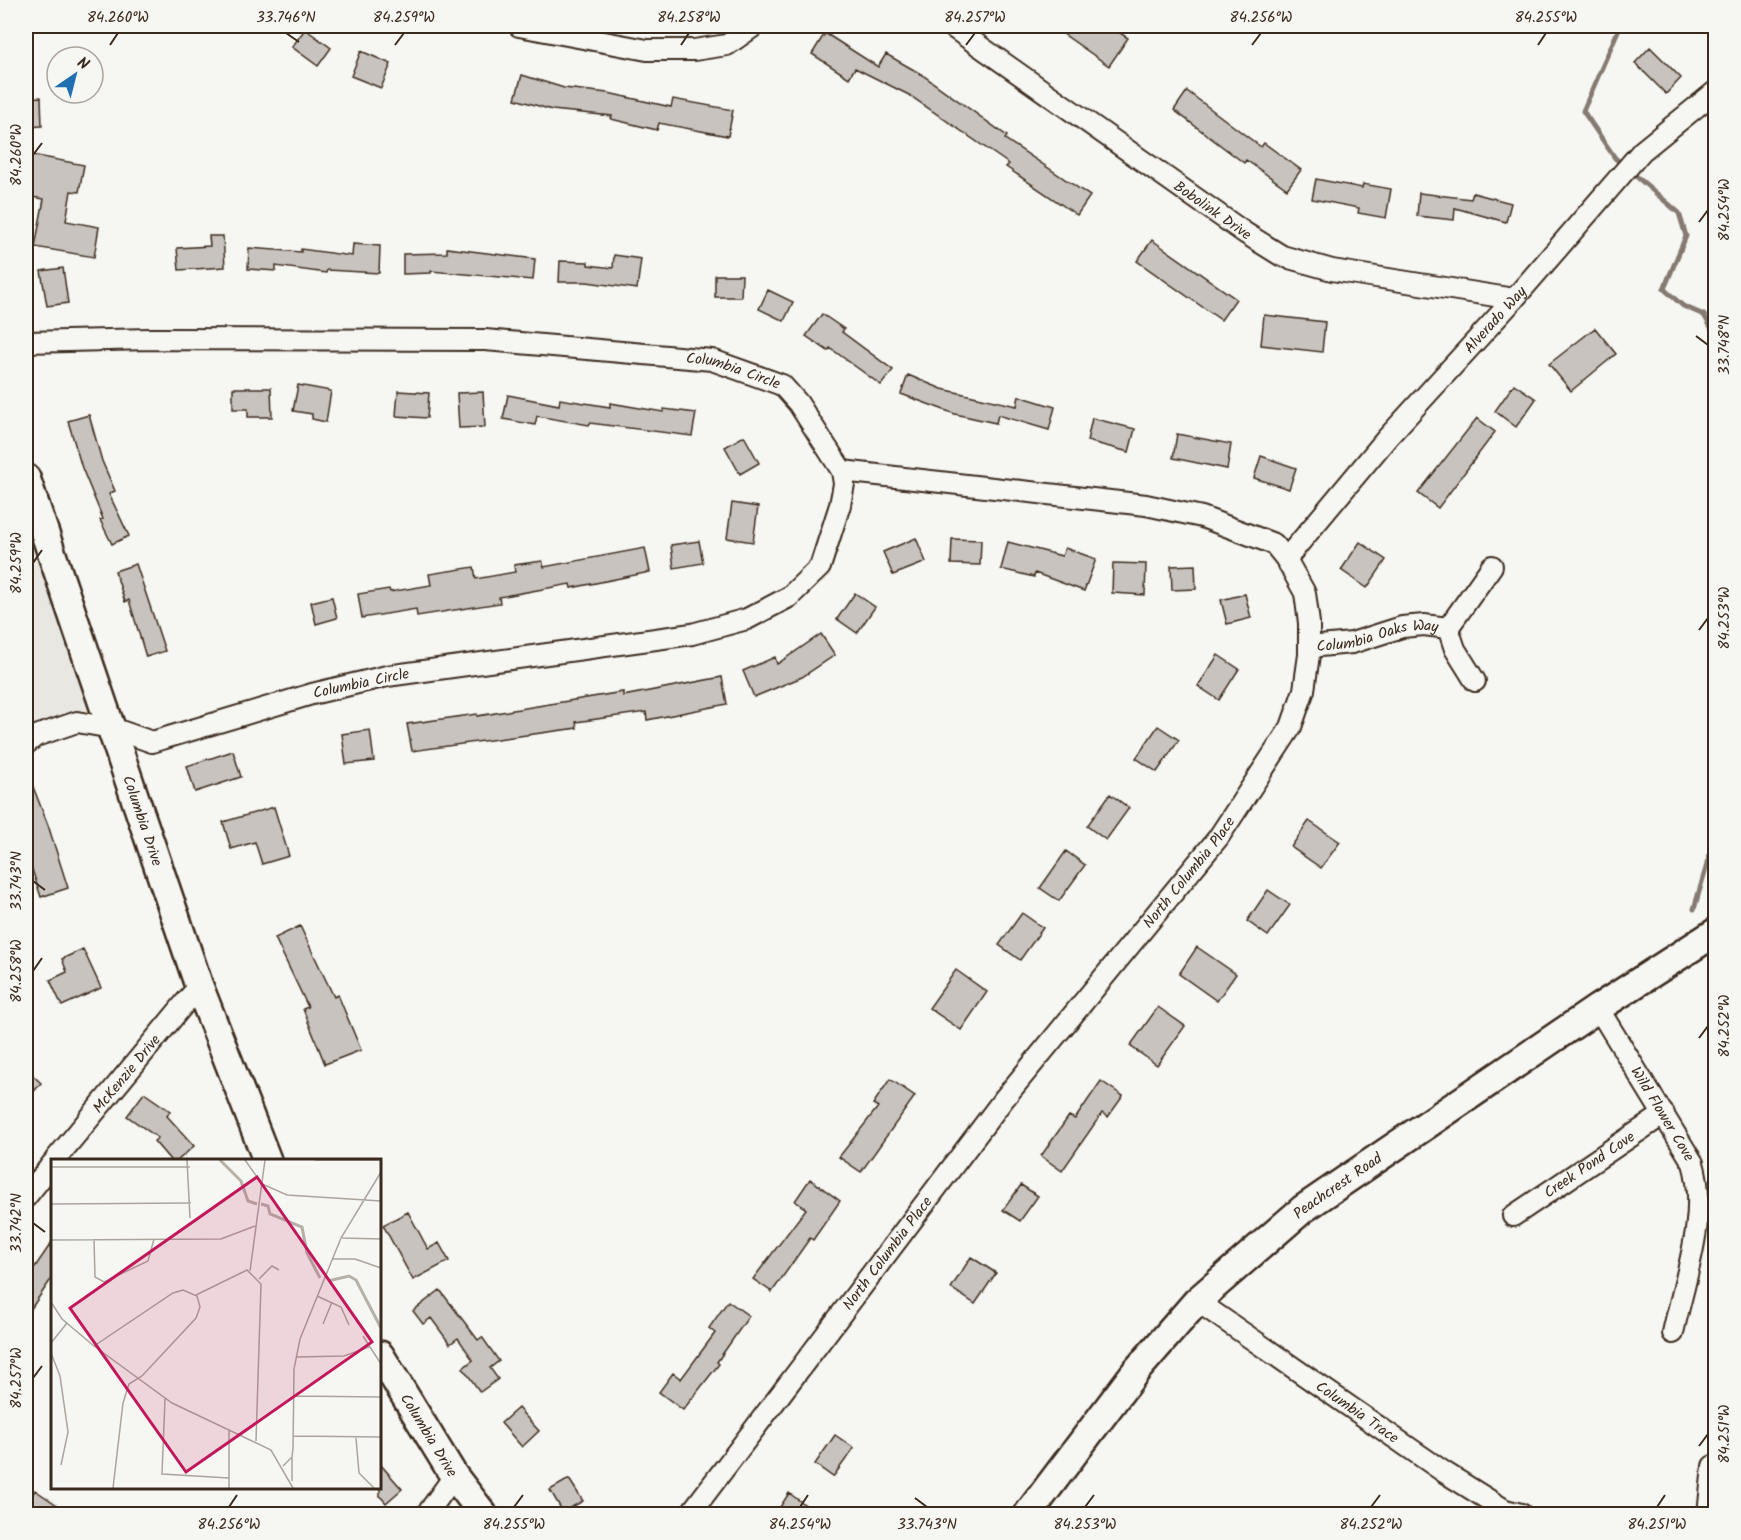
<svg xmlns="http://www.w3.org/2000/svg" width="1741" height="1540" font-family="Kalam,sans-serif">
<rect width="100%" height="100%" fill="#f6f6f2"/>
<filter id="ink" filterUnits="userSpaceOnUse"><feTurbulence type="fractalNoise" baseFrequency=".0167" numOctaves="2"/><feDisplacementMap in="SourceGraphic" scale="12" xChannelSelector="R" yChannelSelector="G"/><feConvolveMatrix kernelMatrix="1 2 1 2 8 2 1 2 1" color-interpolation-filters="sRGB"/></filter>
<g filter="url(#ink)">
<!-- built -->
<path fill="#e8e7e2" d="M26 516 101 705 26 745Z"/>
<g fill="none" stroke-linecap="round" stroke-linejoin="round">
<!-- stream -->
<path stroke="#857a71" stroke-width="5" d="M1620 26 1583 111 1615 158 1679 213 1686 236 1664 289 1683 306 1704 315 1716 336
M1694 909 1716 834"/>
</g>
<!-- building -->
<path fill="#c8c3be" stroke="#3b2a1e" stroke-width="1.5" d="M1052 26H1109L1128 38 1109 66Z
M305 29 331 48 318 66 292 47Z
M825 33 878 67 886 54 921 74 1007 136 1005 139 1090 196 1077 215 1006 167 1009 164 909 95 855 68 849 78 812 54Z
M1650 47 1681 78 1666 94 1635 63Z
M361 51 391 64 381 88 351 76Z
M522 75 564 88 608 93 671 107 673 99 733 110 728 136 659 123 657 130 611 119 612 116 552 110 515 99Z
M1187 91 1261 147 1264 143 1301 170 1287 189 1246 160 1244 163 1174 110Z
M41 97 42 126 26 127V98Z
M27 154 84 165 79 192 71 191 66 221 99 227 94 257 35 247 44 199 26 196Z
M1316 179 1362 188 1363 184 1391 189 1386 218 1358 213 1359 208 1312 199Z
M1419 193 1471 199 1473 193 1511 203 1506 222 1455 208 1454 220 1417 216Z
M209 236H223L225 267 179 270 177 248 210 246Z
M1152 240 1236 299 1221 320 1137 261Z
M353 244 380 246 379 273 327 270 326 273 276 266V271L248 269 249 248 301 252V249L352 256Z
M447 248 535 259 533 280 431 271V273L403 274V254L447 253Z
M614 255 641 259 637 289 587 282H559L560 261 588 262V265L613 268Z
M63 268 68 303 47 306 41 271Z
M715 275H742L741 297H715Z
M768 290 793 302 784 321 759 309Z
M822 314 844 329 842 332 893 370 881 385 830 348 828 351 806 336Z
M1264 315 1325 322 1322 352 1261 345Z
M1595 328 1616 354 1571 391 1549 364Z
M908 375 942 389 1017 406 1019 396 1055 407 1049 430 998 415 996 423 955 414 901 394Z
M1514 384 1536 399 1516 427 1495 411Z
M298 385 331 391 326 422 312 419V414L293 411Z
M233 388H271L272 417H248V409H233Z
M398 391 429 393 427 418 396 416Z
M483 392 485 427 459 428 457 393Z
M508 395 559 405 560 399 610 407V403L663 412 664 409 696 413 692 436 590 423 589 425 537 416 535 425 503 419Z
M89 415 102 461 115 491 109 494 129 536 112 544 100 520 103 519 82 468 68 421Z
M1092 418 1135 429 1129 452 1087 441Z
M1477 418 1495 432 1438 508 1418 493Z
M1177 434 1231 444 1227 469 1173 458Z
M744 436 759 463 740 474 725 447Z
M1261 456 1296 468 1289 489 1254 478Z
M732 503 758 507 753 542 727 538Z
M916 538 926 562 893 575 883 552Z
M952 539 981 540 980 565 951 564Z
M699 541 703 563 674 568 671 545Z
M1008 542 1062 556 1065 548 1096 559 1084 591 1035 573 1034 577 1001 569Z
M1360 542 1386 560 1367 588 1341 570Z
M645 548 650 572 571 588 570 584 499 597 500 603 417 616 416 609 362 618 358 594 389 589 390 592 431 585 429 574 474 567 476 579 515 572 514 565 542 561 544 567Z
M1113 563 1146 564 1145 595 1112 593Z
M136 564 165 651 146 657 129 600 125 602 115 571Z
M1195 565 1196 589 1172 590 1171 566Z
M855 593 875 607 857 633 837 619Z
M1245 594 1251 618 1227 624 1221 600Z
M332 597 337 618 316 624 311 602Z
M821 634 835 655 802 677 754 697 743 671 775 657 777 664Z
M1218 655 1239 669 1219 700 1198 686Z
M722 677 727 704 647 720 646 712 576 722 577 728 412 751 407 724 477 714V716L623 692V696Z
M1158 726 1179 740 1157 772 1136 758Z
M370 730 374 761 346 764 342 734Z
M233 751 241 777 195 792 187 766Z
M26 769 48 825 68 888 41 897 26 851Z
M1110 794 1129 808 1106 840 1087 826Z
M274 807 289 856 262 864 255 842 231 849 223 822Z
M1309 821 1340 842 1321 868 1291 847Z
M1066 851 1085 865 1059 901 1040 888Z
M1268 890 1290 905 1268 936 1247 921Z
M1022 913 1043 928 1020 960 999 945Z
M300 926 334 997 338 995 361 1050 325 1064 303 1009 308 1007 275 938Z
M1197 947 1236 974 1217 1001 1179 974Z
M83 949 101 988 62 1006 50 980 67 972 62 959Z
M956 970 987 992 961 1030 929 1008Z
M1158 1007 1185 1026 1157 1065 1130 1046Z
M26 1069 41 1083 26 1101Z
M890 1079 915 1096 861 1172 839 1157 878 1107 873 1104Z
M1101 1081 1123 1096 1108 1117 1102 1113 1062 1171 1041 1156 1069 1116 1075 1119Z
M144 1093 170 1111 167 1116 194 1146 177 1161H171L154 1141 158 1138 127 1116Z
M810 1179 840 1201 813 1240 810 1238 772 1292 753 1279 806 1209 795 1201Z
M1021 1185 1038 1196 1020 1221 1003 1210Z
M408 1212 428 1249 439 1243 449 1261 413 1280 383 1225Z
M52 1242V1278L26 1316V1280Z
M971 1257 996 1273 975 1304 951 1288Z
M440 1290 478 1340 482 1337 499 1361 490 1368 498 1379 480 1392 463 1368 473 1360 458 1338 450 1344 431 1318 423 1324 413 1311Z
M728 1301 749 1316 717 1362 719 1364 683 1410 659 1392 673 1373 681 1379 715 1333 709 1328Z
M518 1408 539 1431 522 1447 501 1423Z
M835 1435 854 1448 833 1477 815 1464Z
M380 1464 402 1489 386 1503 380 1496Z
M569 1479 583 1501 563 1512 550 1490Z
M35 1490 57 1505 51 1515H26V1505Z
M789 1493 819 1515H775Z"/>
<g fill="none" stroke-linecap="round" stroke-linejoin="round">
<!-- street casing -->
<g stroke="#3b2a1e" stroke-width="24">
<g id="street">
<path d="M519 26 647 50H694L727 45 754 26"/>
<path id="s1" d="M951 26 1245 233 1282 256 1332 270 1514 299"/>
<path id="s2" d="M26 342 150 339 485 340 712 360 782 385 798 403 842 471 844 484 840 505 820 567 789 597 747 619 692 634 387 676 312 694 152 742 112 728 77 722 36 736 26 744"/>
<path id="s3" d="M1286 559 1387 438 1514 299 1642 151 1716 91"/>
<path d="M1448 628 1492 566"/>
<path id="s4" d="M1309 647 1352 643 1402 627 1424 625 1448 628 1455 649 1475 681"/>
<path id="s5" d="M1598 1008 1693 1163C1709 1215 1684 1280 1673 1333"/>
<path id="s6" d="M55 1160 199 986"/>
<path d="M26 1197 52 1164"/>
<path id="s7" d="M1513 1216 1664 1114"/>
<path id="s8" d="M1197 1301 1444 1472 1505 1510 1521 1514"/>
<path d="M427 1514 454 1476"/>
<path id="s9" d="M690 1514 1003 1100 1218 838 1291 727 1304 690 1309 655V623L1305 593 1286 559 1274 544 1202 517 1146 505 842 471"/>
<path d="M1708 1514 1713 1466"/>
</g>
</g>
<!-- secondary casing -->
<g stroke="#3b2a1e" stroke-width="32">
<g id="secondary">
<path id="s10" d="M26 478 199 986 267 1160"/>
<path id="s11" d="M380 1355 454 1476 483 1514"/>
<path id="s12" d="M1028 1514 1136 1371 1197 1301 1303 1209 1598 1008 1716 932"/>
</g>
</g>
<!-- street -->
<use href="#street" stroke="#f6f6f2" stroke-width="20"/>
<!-- secondary -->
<use href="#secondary" stroke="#f6f6f2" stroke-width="27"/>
</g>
</g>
<!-- ticks -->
<path fill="none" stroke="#3b2a1e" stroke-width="2" d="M286 33 299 42M110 45 118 33M395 45 404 33M681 45 689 33M966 45 975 33M1252 45 1261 33M1538 45 1546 33M33 155 42 143M1699 222 1708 210M1696 336 1708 345M33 563 42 550M1699 630 1708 618M33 881 45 890M33 971 42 958M1699 1038 1708 1026M33 1223 45 1232M33 1378 42 1366M1699 1446 1708 1434M915 1498 927 1507M229 1507 237 1495M514 1507 523 1495M800 1507 808 1495M1085 1507 1094 1495M1371 1507 1380 1495M1657 1507 1665 1495"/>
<g text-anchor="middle" stroke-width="6" stroke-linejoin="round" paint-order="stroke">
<!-- street labels -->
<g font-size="15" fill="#3b2a1e" stroke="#f6f6f2">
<text dy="5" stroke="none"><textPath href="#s1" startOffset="320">Bobolink Drive</textPath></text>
<text dy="5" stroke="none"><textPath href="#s3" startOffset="318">Alverado Way</textPath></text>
<text dy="5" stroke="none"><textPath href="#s2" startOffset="710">Columbia Circle</textPath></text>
<text dy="5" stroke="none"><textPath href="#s4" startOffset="70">Columbia Oaks Way</textPath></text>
<text transform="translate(361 683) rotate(-12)" y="5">Columbia Circle</text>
<text dy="5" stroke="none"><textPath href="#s10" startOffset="362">Columbia Drive</textPath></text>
<text dy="5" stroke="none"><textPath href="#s9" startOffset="813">North Columbia Place</textPath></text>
<text dy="5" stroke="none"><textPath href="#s6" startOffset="112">McKenzie Drive</textPath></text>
<text dy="5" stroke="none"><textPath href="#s5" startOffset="124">Wild Flower Cove</textPath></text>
<text dy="5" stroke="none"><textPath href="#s7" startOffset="92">Creek Pond Cove</textPath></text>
<text dy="5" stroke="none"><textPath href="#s12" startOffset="454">Peachcrest Road</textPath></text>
<text dy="5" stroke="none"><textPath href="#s9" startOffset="327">North Columbia Place</textPath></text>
<text dy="5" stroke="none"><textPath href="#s8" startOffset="195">Columbia Trace</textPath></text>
<text dy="5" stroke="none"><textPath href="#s11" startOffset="94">Columbia Drive</textPath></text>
</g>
</g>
<!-- overview -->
<g transform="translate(51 1159)">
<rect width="330" height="330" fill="#f6f6f2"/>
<path fill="none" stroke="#b6b0a9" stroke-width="3" d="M169 1 190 22 197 42 206 45M210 45 217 47 219 55 251 68 256 94 269 119M277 122 298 117 305 121 330 169"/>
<path fill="none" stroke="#aba49d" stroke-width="1.5" d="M136 1 139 59M194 1 211 25 236 36 330 42M264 1H330M0 8H139M0 45 140 44M291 79 330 80M43 80 44 118 53 123 97 102 103 80M0 81 170 80 204 67M281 100H304L330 109M199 112 214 1M208 120 221 107 228 111M145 136 196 111 210 125 205 282M266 137 290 148 298 166M0 143 11 160 43 187 121 244 220 291 242 329M272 165 281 143M312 177 330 205M0 184 16 164M43 187 122 134 132 131 146 137 149 148 145 159 91 217 78 225 72 244 62 329M0 194 9 217 17 273 10 306M245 198 293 197 318 188M243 237 330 238M114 240 111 315 178 319M242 277 330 278M305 279 308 314 323 329M232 307 241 298 242 289 243 210 249 180 290 79 330 13M241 322V298M178 329V272"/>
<path fill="#c2185b" fill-opacity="0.15" stroke="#c2185b" stroke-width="3" d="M206 18 321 183 135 313 19 149Z"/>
<rect width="330" height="330" fill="none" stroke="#3b2a1e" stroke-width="3"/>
</g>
<!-- margin -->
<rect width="1741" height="1540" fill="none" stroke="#f6f6f2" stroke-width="66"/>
<!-- north arrow -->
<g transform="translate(75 75) rotate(35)"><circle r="28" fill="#f6f6f2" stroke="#aba49d" stroke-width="1.5"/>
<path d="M0-4.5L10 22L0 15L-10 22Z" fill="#1f6fb2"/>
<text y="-9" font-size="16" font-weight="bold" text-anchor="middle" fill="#3b2a1e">N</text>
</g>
<rect x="33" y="33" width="1675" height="1474" fill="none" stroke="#3b2a1e" stroke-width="2"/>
<g font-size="15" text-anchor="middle" fill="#3b2a1e">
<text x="118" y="22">84.260°W</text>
<text x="286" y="22">33.746°N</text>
<text x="404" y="22">84.259°W</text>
<text x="689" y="22">84.258°W</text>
<text x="975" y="22">84.257°W</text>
<text x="1261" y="22">84.256°W</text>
<text x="1546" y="22">84.255°W</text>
<text transform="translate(16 155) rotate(-90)" y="5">84.260°W</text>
<text transform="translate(1724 210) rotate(-90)" y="5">84.254°W</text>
<text transform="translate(1724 345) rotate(-90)" y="5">33.748°N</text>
<text transform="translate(16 563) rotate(-90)" y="5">84.259°W</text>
<text transform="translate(1724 618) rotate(-90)" y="5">84.253°W</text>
<text transform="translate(16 881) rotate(-90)" y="5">33.743°N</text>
<text transform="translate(16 971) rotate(-90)" y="5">84.258°W</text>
<text transform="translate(1724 1026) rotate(-90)" y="5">84.252°W</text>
<text transform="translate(16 1223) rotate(-90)" y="5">33.742°N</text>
<text transform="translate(16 1378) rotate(-90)" y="5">84.257°W</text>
<text transform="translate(1724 1434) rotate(-90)" y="5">84.251°W</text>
<text x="229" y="1529">84.256°W</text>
<text x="514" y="1529">84.255°W</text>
<text x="800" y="1529">84.254°W</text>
<text x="927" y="1529">33.743°N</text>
<text x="1085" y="1529">84.253°W</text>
<text x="1371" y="1529">84.252°W</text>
<text x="1657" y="1529">84.251°W</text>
</g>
</svg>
